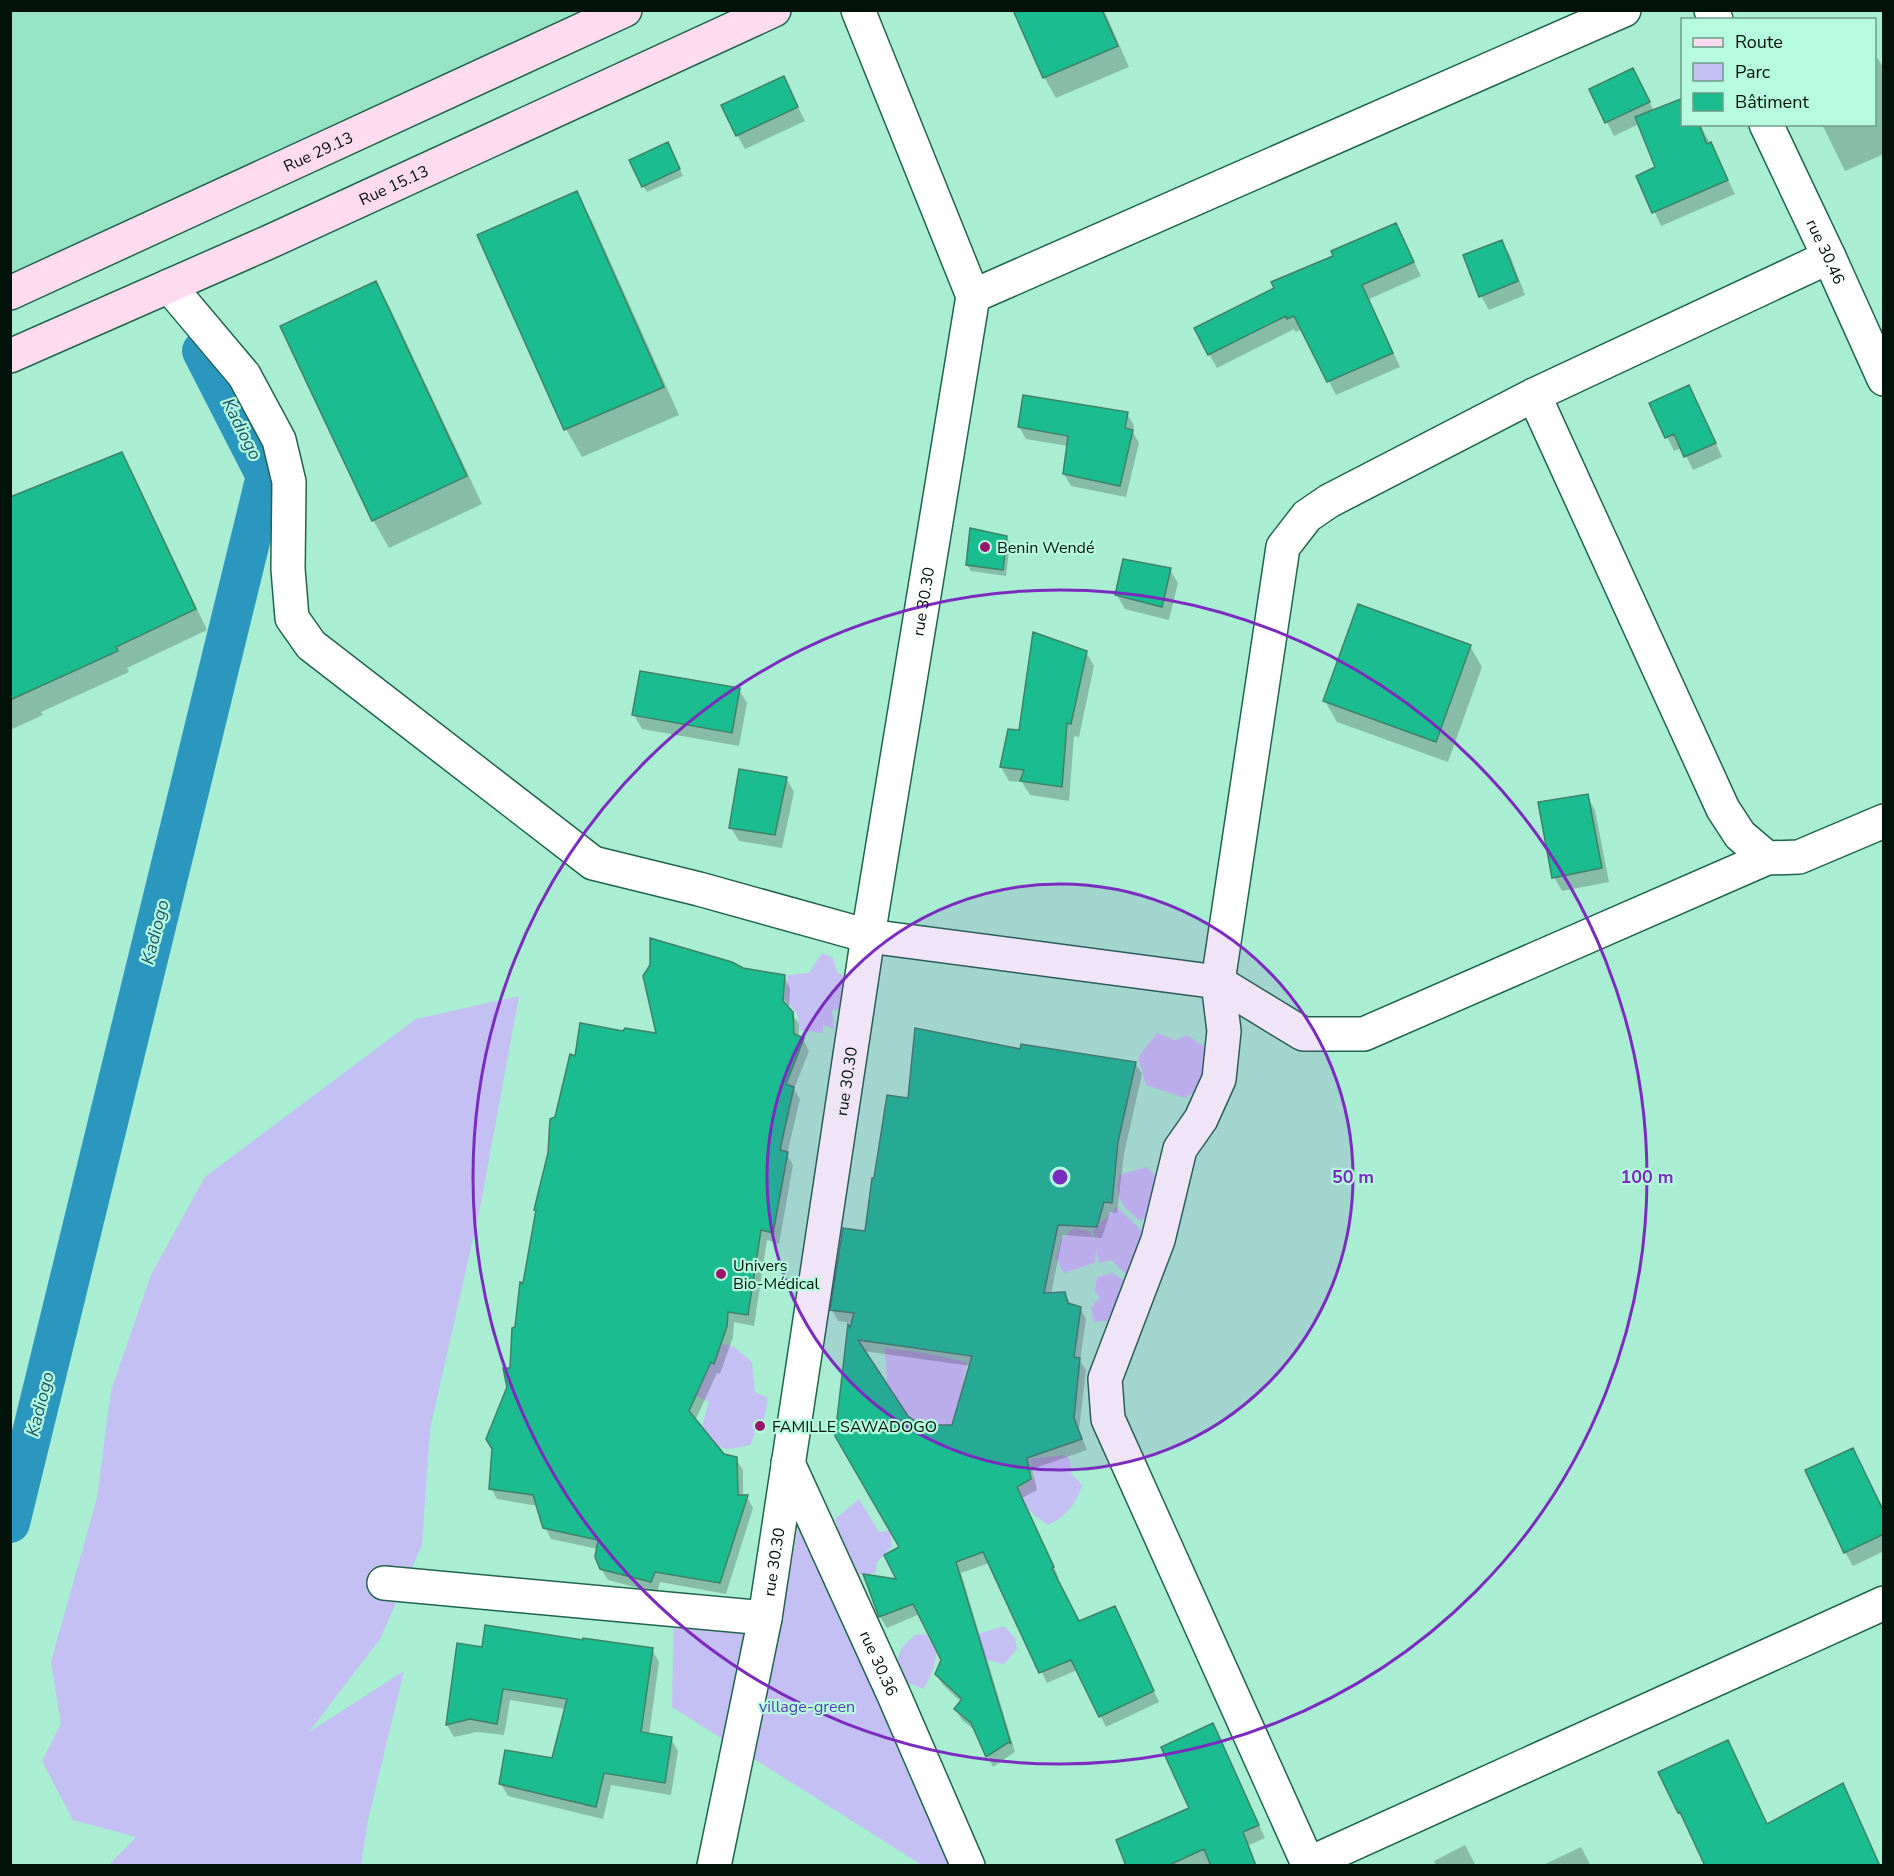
<svg xmlns="http://www.w3.org/2000/svg" width="1894" height="1876" font-family="'Nunito Sans',sans-serif">
<rect width="100%" height="100%" fill="#a9edd2"/>
<!-- built -->
<path fill="#96e3c5" d="M11 10 631 11 11 293Z"/>
<!-- green -->
<path fill="#c4c0f3" d="M822 953 833 958 837 973 852 978 844 1006 832 1011 834 1029 823 1025V1033L800 1030 797 1014 784 998 788 975 809 973Z
M519 996 480 1208 430 1429 422 1545 380 1639 309 1732 404 1671 368 1820 361 1865H109L136 1837 73 1820 42 1761 61 1724 51 1662 97 1498 111 1391 151 1275 205 1177 416 1019Z
M1157 1033 1175 1040 1187 1035 1212 1052 1207 1083 1185 1098 1146 1085 1138 1057Z
M1147 1167 1154 1175 1166 1202 1140 1221C1122 1205 1115 1200 1119 1175Z
M1117 1207 1143 1232 1141 1261 1127 1275 1111 1260 1099 1263 1096 1251 1095 1263 1064 1273 1056 1258 1061 1240 1074 1228 1089 1231 1094 1240 1093 1231Z
M1113 1273 1132 1286 1124 1307 1110 1313 1107 1321 1094 1322 1091 1308 1100 1297 1095 1292 1097 1277Z
M721 1343 734 1347 752 1362 755 1392 768 1398 764 1420 752 1423 755 1434 750 1445C719 1452 721 1451 702 1427L709 1402 696 1396 705 1361 714 1363Z
M885 1348 924 1353 967 1362 956 1424 921 1425 908 1416 887 1384Z
M1065 1455 1070 1460 1071 1473 1082 1485C1075 1505 1067 1516 1048 1525 1035 1516 1020 1506 1016 1491L1034 1477 1030 1459Z
M859 1499 879 1532 890 1531 892 1546 877 1562 876 1573 857 1575 829 1524 839 1526 834 1520Z
M800 1516 960 1865H922L672 1707 674 1618 778 1637Z
M1004 1626 1015 1638 1017 1649 1004 1664 979 1658 975 1635Z
M926 1634 930 1641 939 1638C937 1657 933 1672 924 1689 917 1686 904 1683 900 1675 891 1662 904 1641 916 1635 919 1634 923 1635 926 1634Z"/>
<!-- shadow -->
<path fill="#0003" fill-rule="evenodd" d="M1014 10H1104L1129 67 1056 98 1044 77Z
M1874 52 1884 69V154L1845 171 1822 124H1874Z
M783 78 805 121 745 149 737 135Z
M1640 84 1654 111 1682 124H1700L1735 194 1661 226 1638 176 1657 168 1639 124 1614 136 1591 90Z
M671 150 683 176 647 192 643 186Z
M576 193 592 221 679 415 582 457 566 429 479 236Z
M1396 225 1421 276 1369 299 1400 367 1336 395 1302 329 1296 332 1294 329 1217 368 1209 354 1335 257Z
M1502 242 1510 255 1525 295 1489 310 1481 296Z
M376 283 391 310 482 504 389 548 373 520Z
M1696 400 1722 457 1693 470 1682 448 1674 451 1651 404Z
M1127 414 1134 425 1133 432 1139 443 1126 497 1071 486 1064 474 1068 446 1026 439 1019 427Z
M121 453 133 474 207 630 127 668 129 672 41 712 43 715 10 730V499Z
M1006 537 1010 543 1006 576 971 571 967 565Z
M1170 570 1178 583 1169 620 1125 609 1117 595Z
M1470 646 1482 667 1448 762 1337 722 1325 701Z
M1086 652 1094 666 1079 737 1074 736 1069 801 1030 795 1022 782 1009 781 1001 767 1020 732Z
M739 690 747 703 739 746 642 729 634 715Z
M786 778 794 792 782 848 739 841 731 828Z
M1587 796 1595 810 1609 882 1562 891 1554 877Z
M743 969 784 976 790 988 789 1009 799 1024V1038L803 1039 809 1051 794 1089 800 1099 787 1155 793 1165 779 1244 767 1240 754 1326 734 1322 733 1337 720 1374 717 1373 695 1421 723 1455 736 1459 743 1470V1497H747L753 1508 726 1594 660 1582 657 1593 608 1580 601 1569 598 1549 551 1539 545 1527 538 1506 497 1499 491 1488 512 1370 516 1329 537 1213 535 1210 556 1118 577 1058 624 1033 658 1035Z
M1022 1051 1135 1063 1142 1074 1124 1154 1117 1213 1110 1212 1102 1238 1063 1235 1051 1294H1064L1071 1305 1080 1308 1086 1319 1080 1361 1086 1370 1079 1430 1087 1450 1032 1469 1037 1490 1022 1498 1059 1578 1056 1579 1079 1622 1120 1619 1159 1702 1106 1727 1077 1670 1047 1683 989 1563 961 1573 1015 1752 993 1767 977 1732 962 1720 956 1710 961 1702 943 1685 936 1674 943 1660 920 1614 887 1628 880 1617 865 1576 899 1581 901 1548 853 1323 838 1321 832 1310 866 1233 876 1180 910 1100ZM863 1351 971 1366 953 1426H921L907 1417Z
M1853 1449 1884 1512V1551L1853 1566 1845 1552Z
M584 1642 652 1650 659 1662 649 1735 671 1739 678 1751 671 1795 611 1785 603 1819 508 1796 501 1784 553 1760 566 1709 510 1700 504 1735 477 1732 454 1737 447 1725 459 1645 483 1649Z
M1219 1738 1265 1838 1249 1845 1257 1866H1128L1191 1809Z
M1734 1753 1768 1825 1849 1797 1880 1866H1707L1687 1823 1685 1824 1679 1812Z
M1465 1845 1476 1866H1436L1434 1861Z
M1581 1847 1591 1866H1541Z"/>
<g fill="none" stroke-linecap="round" stroke-linejoin="round">
<!-- canal -->
<path stroke="#2b97bf" stroke-width="40" d="M10 1523 266 476 202 351"/>
</g>
<!-- building -->
<path fill="#1bbc90" stroke="#3f8169" stroke-width="1.5" fill-rule="evenodd" d="M1013 10H1102L1118 46 1043 78Z
M1633 68 1650 102 1605 123 1589 89Z
M784 76 798 107 736 136 721 105Z
M1683 98V124H1699L1707 144 1711 142 1728 180 1652 213 1636 176 1655 167 1635 117Z
M668 142 680 169 642 187 629 160Z
M577 191 664 387 564 430 477 235Z
M1396 223 1414 262 1362 285 1393 353 1327 382 1294 316 1287 319 1286 316 1208 355 1194 328 1274 288 1271 282 1333 256 1331 251Z
M1502 240 1518 281 1479 297 1463 255Z
M376 281 467 476 372 521 280 326Z
M1689 385 1716 443 1684 457 1674 434 1665 438 1649 403Z
M1023 395 1128 412 1125 428 1133 430 1120 486 1063 474 1068 436 1018 427Z
M122 452 196 609 116 647 118 651 10 700V497Z
M970 528 1007 536 1003 570 966 565Z
M1123 559 1171 568 1162 607 1115 595Z
M1358 604 1471 645 1436 742 1323 701Z
M1033 632 1087 651 1071 724 1067 723 1062 787 1020 781 1024 770 1000 767 1008 729 1019 730Z
M640 671 740 688 732 733 632 715Z
M739 769 787 777 775 835 729 828Z
M1588 794 1602 868 1552 878 1538 802Z
M650 938 732 962 743 968 785 975 783 1001 793 1012 794 1034 804 1038 786 1084 794 1087 780 1150 788 1152 773 1233 761 1230 748 1315 728 1312 727 1326 714 1364 711 1362 689 1411 724 1454 737 1457 738 1495H748L720 1583 655 1572 651 1582 600 1569 595 1557 598 1540 543 1528 533 1495 489 1489 492 1449 486 1439 507 1387 503 1368H510L512 1328 515 1327 520 1282 523 1283 536 1210H534L548 1153 550 1119 555 1117 570 1054 575 1056 580 1023 623 1031 625 1028 656 1033 643 976 650 965Z
M915 1028 1020 1049 1021 1044 1136 1062 1118 1142 1112 1203 1104 1202 1097 1227 1058 1225 1044 1293 1065 1292 1068 1303 1081 1307 1074 1357 1080 1358 1074 1418 1082 1439 1027 1458 1031 1479 1017 1487 1054 1567 1052 1568 1079 1621 1115 1606 1154 1691 1099 1717 1071 1660 1039 1673 983 1552 956 1562 1011 1744 1009 1742 986 1757 971 1723 954 1709 962 1699 935 1674 941 1660 913 1604 879 1617 863 1574 896 1579 884 1555 899 1547 835 1436 848 1324 850 1327 854 1313 830 1310 843 1228 865 1231 872 1178H874L887 1095 908 1098ZM858 1340 972 1356 952 1425H921L908 1416Z
M1853 1448 1884 1512V1534L1844 1553 1805 1470Z
M485 1625 583 1640V1638L653 1648 641 1732 672 1737 665 1783 604 1773 596 1807 499 1784 505 1750 552 1758 567 1699 503 1689 497 1724 470 1719 446 1725 457 1643 482 1647Z
M1213 1723 1259 1825 1243 1832 1256 1866H1211L1204 1849 1167 1866H1126L1116 1840 1189 1808 1161 1747Z
M1728 1740 1767 1824 1843 1783 1880 1866H1705L1680 1812 1678 1813 1658 1772Z"/>
<g fill="none" stroke-linecap="round" stroke-linejoin="round">
<!-- street casing -->
<g stroke="#20644e" stroke-width="36">
<g id="street">
<path d="M858 10 973 296"/>
<path d="M1711 10 1716 20"/>
<path id="s1" d="M1766 124 1829 257 1884 379"/>
<path d="M169 286 244 375 279 440 289 482 288 569 292 618 311 645 593 863 699 889 868 936 1218 982 1303 1034H1364L1767 858 1799 857 1884 821"/>
<path d="M973 296 1624 10"/>
<path d="M1534 395 1723 809 1740 835 1767 858"/>
<path id="s2" d="M788 1463 893 1693 968 1866"/>
<path d="M384 1583 765 1618"/>
<path d="M1308 1864 1884 1603"/>
<path id="s3" d="M714 1866 765 1618 868 936 973 296"/>
<path d="M1309 1866 1108 1419 1105 1379 1158 1240 1180 1149 1201 1119 1219 1079 1224 1031 1218 982 1283 547 1307 516 1329 501 1534 395 1829 257"/>
</g>
</g>
<!-- secondary casing -->
<g stroke="#20644e" stroke-width="36">
<g id="secondary">
<path id="s4" d="M10 293 625 10"/>
<path id="s5" d="M10 356 269 242 774 10"/>
</g>
</g>
<!-- street -->
<use href="#street" stroke="#fff" stroke-width="33"/>
<!-- secondary -->
<use href="#secondary" stroke="#fedbee" stroke-width="33"/>
</g>
<!-- distance rings -->
<circle cx="1060" cy="1177" r="293" fill="#7b2cbf" fill-opacity=".12"/>
<g fill="none" stroke="#7b2cbf" stroke-width="3">
<circle cx="1060" cy="1177" r="293"/>
<circle cx="1060" cy="1177" r="587"/>
</g>
<!-- markers -->
<g fill="#9a166a" stroke="#b6fadf" stroke-width="2">
<circle cx="985" cy="547" r="6"/>
<circle cx="721" cy="1274" r="6"/>
<circle cx="760" cy="1426" r="6"/>
</g>
<g text-anchor="middle" stroke-width="4.5" stroke-linejoin="round" paint-order="stroke">
<!-- street labels -->
<g font-size="16" fill="#00120a" stroke="#b6fadf">
<text dy="6" stroke="none"><textPath href="#s4" startOffset="339">Rue 29.13</textPath></text>
<text dy="6" stroke="none"><textPath href="#s5" startOffset="420">Rue 15.13</textPath></text>
<text dy="6" stroke="none"><textPath href="#s1" startOffset="141">rue 30.46</textPath></text>
<text dy="6" stroke="none"><textPath href="#s3" startOffset="1282">rue 30.30</textPath></text>
<text dy="6" stroke="none"><textPath href="#s3" startOffset="796">rue 30.30</textPath></text>
<text dy="6" stroke="none"><textPath href="#s3" startOffset="310">rue 30.30</textPath></text>
<text dy="6" stroke="none"><textPath href="#s2" startOffset="220">rue 30.36</textPath></text>
</g>
<!-- poi labels -->
<g font-size="16" fill="#00120a" stroke="#b6fadf" text-anchor="start">
<text x="997" y="553">Benin Wendé</text>
<text x="733" y="1271">Univers<tspan x="733" dy="18">Bio-Médical</tspan></text>
<text x="772" y="1432">FAMILLE SAWADOGO</text>
</g>
<!-- park labels -->
<g font-size="16" fill="#573fae" stroke="#b6fadf">
<text x="807" y="1712">village-green</text>
</g>
<!-- water labels -->
<g font-size="18" font-style="italic" fill="#20586e" stroke="#b6fadf">
<text transform="translate(242 429) rotate(63)" y="6">Kadiogo</text>
<text transform="translate(155 932) rotate(-76)" y="6">Kadiogo</text>
<text transform="translate(40 1404) rotate(-76)" y="6">Kadiogo</text>
</g>
</g>
<circle cx="1060" cy="1177" r="9" fill="#7b2cbf" stroke="#b6fadf" stroke-width="3"/>
<g font-size="18" text-anchor="middle" font-weight="bold" fill="#7b2cbf" stroke="#b6fadf" stroke-width="4.5" stroke-linejoin="round" paint-order="stroke">
<text x="1353" y="1183">50 m</text>
<text x="1647" y="1183">100 m</text>
</g>
<!-- border -->
<rect width="1894" height="1876" fill="none" stroke="#00120a" stroke-width="24"/>
<!-- legend -->
<rect x="1681" y="18" width="195" height="108" fill="#b6fadf" stroke="#6d9d8a" stroke-width="1.5"/>
<rect x="1693" y="38" width="30" height="9" fill="#fedbee" stroke="#6d9d8a" stroke-width="1.5"/>
<text x="1735" y="48" font-size="18" fill="#00120a">Route</text>
<rect x="1693" y="63" width="30" height="18" fill="#c4c0f3" stroke="#6d9d8a" stroke-width="1.5"/>
<text x="1735" y="78" font-size="18" fill="#00120a">Parc</text>
<rect x="1693" y="93" width="30" height="18" fill="#1bbc90" stroke="#6d9d8a" stroke-width="1.5"/>
<text x="1735" y="108" font-size="18" fill="#00120a">Bâtiment</text>
</svg>
